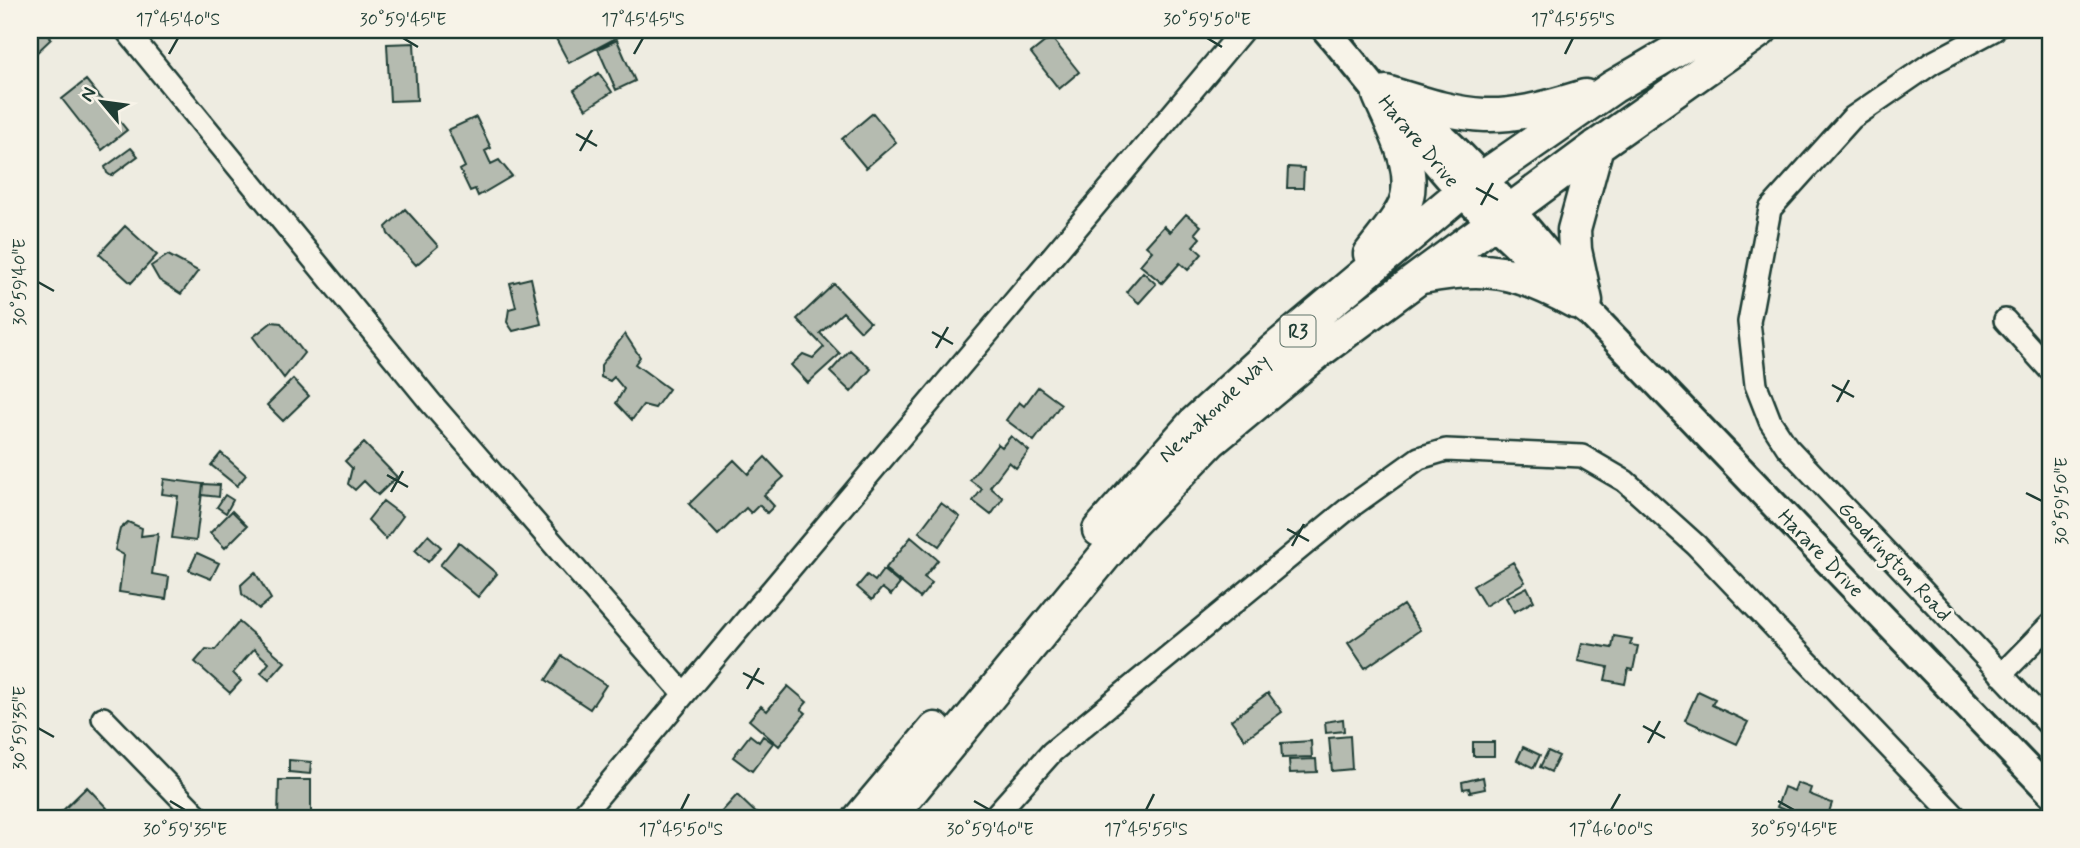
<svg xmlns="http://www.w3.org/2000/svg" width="2080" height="848" font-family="Mynerve,sans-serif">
<rect width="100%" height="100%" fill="#eeece1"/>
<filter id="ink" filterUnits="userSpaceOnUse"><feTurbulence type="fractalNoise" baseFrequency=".0143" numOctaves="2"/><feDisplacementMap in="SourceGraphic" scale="14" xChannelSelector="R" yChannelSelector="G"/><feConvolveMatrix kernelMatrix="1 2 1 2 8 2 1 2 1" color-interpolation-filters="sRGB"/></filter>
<g filter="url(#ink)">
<!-- building -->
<path fill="#b5bbb0" stroke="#1f3d34" stroke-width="2" d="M30 30H43L51 39 30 59Z
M563 30H615L618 37 569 63 554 35Z
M1051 37 1079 72 1059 89 1031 53Z
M617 40 635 81 616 90 598 49Z
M414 43 417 100 390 101 387 44Z
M599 73 612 92 586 109 574 90Z
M86 80 127 130 102 150 62 99Z
M873 113 896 142 866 168 842 139Z
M476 117 491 148 485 151 491 164 499 160 512 176 478 196 475 189 470 191 460 170 465 167 448 130Z
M131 148 138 156 111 176 107 173 105 167Z
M1288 167 1304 168 1303 188H1287Z
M405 209 438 246 416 265 388 234 386 227Z
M1186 214 1201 226 1195 233 1200 238 1193 246 1202 254 1188 270 1180 263 1162 283 1140 265 1152 251 1146 246 1164 226 1170 232Z
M125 226 157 255 131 283 99 254Z
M168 255 198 271 181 294 159 280 151 266Z
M1143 272 1156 284 1139 303 1126 292Z
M531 278 541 324 513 331 507 322 509 309 516 307 510 283Z
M834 284 870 322 861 331 843 312 820 333 840 354 808 383 791 365 803 354 813 358 824 347 797 319Z
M272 322 281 323 304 353 284 378 253 337Z
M625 334 640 357 635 364 669 389 655 408 643 405 632 420 616 403 624 389 614 377 610 381 601 377V365Z
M850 350 871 369 851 392 830 372Z
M293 379 309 396 283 421 267 405Z
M1038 387 1061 404 1034 441 1006 420 1019 402 1024 406Z
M1011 436 1029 451 1016 468 1009 462 990 487 1003 498 991 515 973 501 982 489 970 480 998 444 1002 447Z
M364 443 397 477 378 495 364 481 355 490 348 484 352 468 345 461Z
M221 453 246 475 237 486 211 465Z
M765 457 784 477 764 495 774 506 767 513 759 505 751 513 746 508 718 535 689 504 734 460 748 474Z
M164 479 203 484 196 541 172 538 178 496 162 494Z
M203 484 220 485 219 497 202 495Z
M225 495 233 500 226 513 217 507Z
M383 501 403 516 386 539 368 520Z
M941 503 960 517 939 546 919 532Z
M232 511 247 526 225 548 210 533Z
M128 522 142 528 141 536 158 534 152 574 169 577 166 599 119 592 124 555 115 550 120 529Z
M428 535 441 547 428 562 415 550Z
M911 537 938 560 924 577 932 583 920 598 885 569Z
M459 542 497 574 478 597 440 565Z
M197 553 219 563 211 579 189 570Z
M1513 562 1525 582 1485 606 1473 586Z
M883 570 900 584 891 595 882 588 872 600 857 587 867 575 875 581Z
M255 572 271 599 259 609 242 594 241 585Z
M1527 587 1534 601 1514 612 1506 598Z
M1403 605 1420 630 1365 668 1348 643Z
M239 622 285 662 269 680 261 673 269 663 254 649 233 673 241 681 230 693 195 662 206 649 215 650Z
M1614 636 1632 639 1630 645 1638 646 1633 670 1628 669 1625 684 1605 680 1608 667 1578 661 1582 643 1612 648Z
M562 656 606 685 590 709 546 680Z
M788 686 807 702 801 709 806 713 779 746 749 720 761 706 767 711Z
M1698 691 1715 699 1712 705 1748 722 1737 744 1685 720Z
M1268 693 1282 712 1245 739 1231 720Z
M1343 719 1344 731 1326 733 1325 722Z
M750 735 759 742 763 736 773 743 752 771 733 757Z
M1350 736 1352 769 1332 771 1329 738Z
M1311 741 1312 757 1282 758 1281 743Z
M1473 742H1494V756H1473Z
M1523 747 1540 755 1534 768 1517 760Z
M1548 751 1559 756 1551 772 1540 767Z
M1316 759 1317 772 1290 773 1289 760Z
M289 760 311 762 310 774 289 772Z
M1483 777 1485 789 1470 792 1469 788 1463 789 1462 782Z
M279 780H311V818H278Z
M1797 783 1811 788 1809 794 1832 803 1827 818 1799 814 1798 818H1780L1784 810 1777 807 1784 787 1794 791Z
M87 787 107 808 100 815 103 818H55Z
M737 795 761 818H716Z"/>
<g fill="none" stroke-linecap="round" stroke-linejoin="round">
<!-- minor casing -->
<g stroke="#1f3d34" stroke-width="26">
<path id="minor" d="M126 30 431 403 684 694
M1994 30 1932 63 1852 118 1770 209 1749 322 1756 385 1770 421 1787 447 2050 726
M2005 320 2050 370
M2001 675 2050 625
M103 718 200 818
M580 818 1243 30
M993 818 1052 752 1349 508 1419 458 1446 450 1582 456 1625 481 1696 545 1957 818"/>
</g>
<!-- major casing -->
<g stroke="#1f3d34" stroke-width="32">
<path id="major" d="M1326 30C1373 84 1414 141 1463 194 1498 232 1540 263 1575 302L1591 314 2050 792
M1395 98C1459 143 1510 209 1560 268"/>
</g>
<!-- highway casing -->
<g stroke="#1f3d34" stroke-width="37">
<path id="highway" d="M1386 92C1474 120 1495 124 1585 96
M1370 254C1381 239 1394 225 1402 210 1422 175 1392 127 1379 95
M1422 277C1487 264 1518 271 1575 302
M1586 301 1575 250 1574 230 1597 146
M1099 530 1193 424 1274 350 1462 192 1613 87 1710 30
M860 818 935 729
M889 818 1130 525 1211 441 1317 353 1597 146 1761 30"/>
</g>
<!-- minor -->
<use href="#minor" stroke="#f7f3e8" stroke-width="21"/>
<!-- major -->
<use href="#major" stroke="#f7f3e8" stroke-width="26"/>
<!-- highway -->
<use href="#highway" stroke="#f7f3e8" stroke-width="32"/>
</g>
</g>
<!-- ticks -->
<path fill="none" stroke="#1f3d34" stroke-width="2.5" d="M403 38 418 47M1207 38 1222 47M169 54 178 38M634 54 643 38M1565 54 1573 38M576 134 597 146M580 151 592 130M1476 188 1498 200M1481 205 1493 183M38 282 54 291M932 332 953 344M936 348 948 327M1832 385 1854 397M1837 402 1849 380M387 475 408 487M391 492 403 471M2026 493 2042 501M1287 529 1309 541M1292 546 1304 524M743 673 764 684M747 689 759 668M1643 726 1665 738M38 728 54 737M1648 743 1660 721M170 801 185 810M974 801 990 810M1778 801 1794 810M681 810 689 794M1146 810 1154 794M1611 810 1620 794"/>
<g text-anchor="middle" stroke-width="6" stroke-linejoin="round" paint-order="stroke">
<!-- shield labels -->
<rect fill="#f7f3e8" stroke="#60746a" stroke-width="2" x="1280.5" y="315.5" width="35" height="31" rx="5"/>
<g font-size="19" font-weight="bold" fill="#1f3d34">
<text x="1298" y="338">R3</text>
</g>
<!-- street labels -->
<g font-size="21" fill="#1f3d34" stroke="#f7f3e8">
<text transform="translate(1419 141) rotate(50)" y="7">Harare Drive</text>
<text transform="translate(1214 408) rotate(-44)" y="7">Nemakonde Way</text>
<text transform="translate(1821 553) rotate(46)" y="7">Harare Drive</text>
<text transform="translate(1895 561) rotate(47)" y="7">Goodrington Road</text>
</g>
</g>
<!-- margin -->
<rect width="2080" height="848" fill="none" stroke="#f7f3e8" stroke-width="77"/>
<!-- north arrow -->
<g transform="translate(102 102) rotate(299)" stroke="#f7f3e8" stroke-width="5" paint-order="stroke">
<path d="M0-5L12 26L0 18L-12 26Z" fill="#1f3d34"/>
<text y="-10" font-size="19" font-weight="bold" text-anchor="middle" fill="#1f3d34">N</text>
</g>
<rect x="38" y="38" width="2004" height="772" fill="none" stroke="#1f3d34" stroke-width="2.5"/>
<g font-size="18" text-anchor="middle" fill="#1f3d34">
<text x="178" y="25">17°45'40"S</text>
<text x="403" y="25">30°59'45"E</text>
<text x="643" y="25">17°45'45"S</text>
<text x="1207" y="25">30°59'50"E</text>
<text x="1573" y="25">17°45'55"S</text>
<text transform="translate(19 282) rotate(-90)" y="6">30°59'40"E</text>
<text transform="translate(2061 501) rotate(-90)" y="6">30°59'50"E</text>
<text transform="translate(19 728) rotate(-90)" y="6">30°59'35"E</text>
<text x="185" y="835">30°59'35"E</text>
<text x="681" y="835">17°45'50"S</text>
<text x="990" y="835">30°59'40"E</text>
<text x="1146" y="835">17°45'55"S</text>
<text x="1611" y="835">17°46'00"S</text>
<text x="1794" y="835">30°59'45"E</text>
</g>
</svg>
